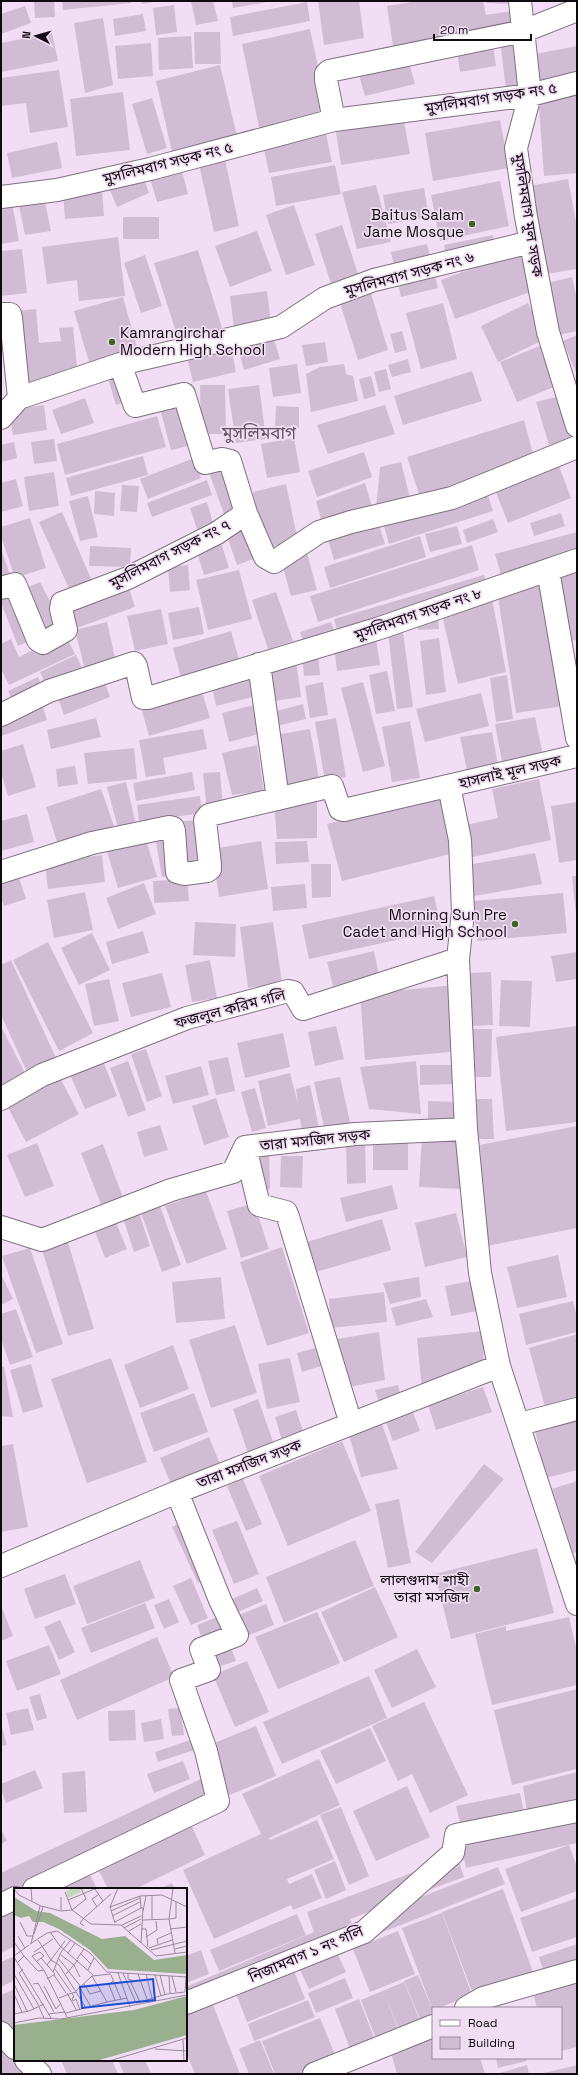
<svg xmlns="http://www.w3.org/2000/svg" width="578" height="2075" font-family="'Space Grotesk','Noto Sans Bengali',sans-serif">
<rect width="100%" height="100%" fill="#f2def4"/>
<!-- building -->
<path fill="#d1bdd3" d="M34 1H54L55 17 35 18Z
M62 1H131V3L63 10Z
M141 1H153V2L142 4Z
M191 1H213L218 21 196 25Z
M232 1H268V2L233 8Z
M318 1H359L364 38 324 45Z
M418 1H483L486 15 512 11 515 25 393 46 387 6Z
M487 1H511V4L487 3Z
M307 2 310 21 233 36 230 17Z
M174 5 177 32 156 35 153 8Z
M25 6 31 23 1 34V14Z
M143 14 146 31 115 36 113 19Z
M103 18 113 85 85 93 74 23Z
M310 29 329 118 260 132 242 44Z
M194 32H220L221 64H195Z
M52 33 58 61 1 72V43Z
M191 36 193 68 159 70 158 38Z
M520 39 525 88 506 90 500 41Z
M151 43 153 76 118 79 115 46Z
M493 45 496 66 460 72 457 51Z
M577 46V77L536 86 530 55Z
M409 63 415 84 365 96 359 75Z
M220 65 237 136 172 152 156 81Z
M59 70 68 127 30 133 26 103 1 106V78Z
M577 90V173L544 176 538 93Z
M123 92 130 150 76 156 70 99Z
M152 98 167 148 147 154 132 104Z
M500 120 509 168 433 181 425 133Z
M404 121 410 154 341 165 336 132Z
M325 129 332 162 269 173 262 140Z
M57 142 62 168 12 178 7 153Z
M225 159 239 226 214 232 199 164Z
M335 165 341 194 276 206 271 177Z
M181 167 188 194 157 202 149 175Z
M142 174 149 193 117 207 109 188Z
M568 179 577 227V269L546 274 530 186Z
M500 181 509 226 440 241 431 195Z
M376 185 391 242 357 249 342 192Z
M424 188 429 217 388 224 383 195Z
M102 190 104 216 65 219 63 193Z
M44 197 51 231 25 235 18 201Z
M12 202 19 241 1 244V203Z
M294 205 315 265 286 275 266 215Z
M123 217H159V239H123Z
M342 225 359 277 332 287 315 234Z
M257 231 272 271 230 287 215 246Z
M493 235 495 246 446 256 444 245Z
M118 237 125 296 79 301 77 280 47 284 42 247Z
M427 244 438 288 401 297 391 252Z
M22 249 27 293 1 296V251Z
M198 250 223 331 180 345 154 263Z
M522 250 536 290 455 319 441 280Z
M145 255 162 306 141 313 124 263Z
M572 277 577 299V331L555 336 543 284Z
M370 290 388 350 358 360 339 300Z
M267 291 271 323 234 328 230 296Z
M123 297 137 348 89 362 74 311Z
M443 303 457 359 421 369 406 313Z
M528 303 545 339 498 362 481 326Z
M36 309 39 343 61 341 59 328 73 327 77 368 66 369 67 380 22 386 14 311Z
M402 331 407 350 395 353 390 334Z
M272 333 280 359 244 370 237 344Z
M577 335V375L563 341Z
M325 342 328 362 306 366 302 345Z
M230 343 236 372 193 382 186 353Z
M545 344 561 384 517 402 500 362Z
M408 359 411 372 392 377 388 365Z
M297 364 301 393 273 397 269 368Z
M344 364 346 374 353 376 358 401 311 412 306 374 320 367Z
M119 369 128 401 116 405 106 372Z
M386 369 391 389 379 392 374 372Z
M472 371 482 401 403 425 394 396Z
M371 376 376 396 364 399 359 379Z
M200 385H225L226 434H201Z
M259 385 266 439 236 443 228 389Z
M561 396 574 438 549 445 536 402Z
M85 398 94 423 61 434 52 410Z
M181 400 192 445 171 450 159 405Z
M44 405 47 430 13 435 9 410Z
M385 405 395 434 328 454 317 425Z
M276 406 299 407V428L275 427Z
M157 416 166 447 65 475 57 444Z
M524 420 534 458 420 497 407 457Z
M294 438 300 472 267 478 261 444Z
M54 439 57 461 34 464 31 442Z
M14 442 17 458 1 462V445Z
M364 452 372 477 317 497 308 471Z
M143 456 148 475 71 496 66 478Z
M194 458 201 478 148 499 140 479Z
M222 461 239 509 224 514 207 467Z
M401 462 411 502 376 509 380 467Z
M559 466 571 498 508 523 495 490Z
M54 472 59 506 29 511 24 477Z
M16 479 23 506 1 512V483Z
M207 480 212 495 152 517 147 503Z
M365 483 373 510 323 527 316 501Z
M286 484 298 541 265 548 253 492Z
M122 485 139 486 137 512 120 511Z
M486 489 493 511 389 544 383 522Z
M95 491 115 493 114 516 94 514Z
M88 496 98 537 80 541 69 501Z
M207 502 215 530 199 535 190 508Z
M62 512 93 583 71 593 39 522Z
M561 513 565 526 534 536 530 523Z
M30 518 46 568 15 578 1 536V527Z
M377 518 385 544 334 560 326 533Z
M493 519 498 532 467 543 463 530Z
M245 524 256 558 237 565 225 530Z
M457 526 462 544 430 552 425 534Z
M577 532V555L501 575 495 554Z
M420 536 426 557 330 588 324 567Z
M220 539 229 568 204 575 195 546Z
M472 545 479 570 318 622 310 596Z
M90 546 131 548 130 567 89 566Z
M1 549 12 580 1 584Z
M307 553 317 590 291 596 281 560Z
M188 565 190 590 170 592 168 567Z
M577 569V640L569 641 558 572Z
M239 570 252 619 208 630 196 580Z
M484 575 488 589 338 633 334 619Z
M40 582 61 623 42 631 21 590Z
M544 584 563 706 516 713 497 591Z
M128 585 135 607 71 630 63 607Z
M12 592 32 640 18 646 1 603V596Z
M276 592 293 641 268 649 252 600Z
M492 598 506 672 458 684 441 610Z
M199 607 204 634 173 640 168 613Z
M161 609 168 644 135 651 127 616Z
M438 616 439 629 418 630V618Z
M107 622 116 662 85 670 75 630Z
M331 622 336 635 305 646 300 632Z
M231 631 240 663 182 681 173 648Z
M403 632 413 707 397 709 388 633Z
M65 634 75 654 9 685 1 669V644L11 639 19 657Z
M439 638 446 692 426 695 420 641Z
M376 639 380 665 337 671 334 645Z
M318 652 320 675 304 676 302 653Z
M76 655 84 672 47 688 40 672Z
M296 661 301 697 274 701 269 665Z
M387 671 395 711 376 714 369 675Z
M252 673 257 696 216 706 211 682Z
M507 675 513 719 496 722 490 678Z
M38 677 43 689 14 704 8 691Z
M103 678 110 697 64 715 57 695Z
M323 682 328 715 310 718 305 686Z
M363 682 385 766 363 772 341 688Z
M201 689 210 718 149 736 141 707Z
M481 693 489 726 425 742 416 709Z
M42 704 47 720 1 736V718Z
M258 704 266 732 229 742 222 713Z
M303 704 306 719 276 726 273 712Z
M535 717 544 760 503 767 495 724Z
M96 718 101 737 51 749 47 730Z
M336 718 346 777 325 781 315 722Z
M410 721 420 778 392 782 382 727Z
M203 729 207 749 163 758 166 774 146 777 139 740Z
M310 729 320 784 284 790 275 735Z
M492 732 499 771 468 776 460 737Z
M23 744 36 787 8 796 1 772V751Z
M257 745 264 791 232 795 222 753Z
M134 748 137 779 88 784 84 753Z
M75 766 78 784 58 787 56 769Z
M192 772 195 790 136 801 133 783Z
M220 772 223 809 207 811 203 773Z
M539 779 551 840 468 858 461 826 498 818 492 789Z
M126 782 136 824 118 828 107 787Z
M101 789 114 826 58 845 46 807Z
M200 796 202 813 139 822 137 805Z
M440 796 454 853 342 881 327 824Z
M317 802V838L277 839 274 804Z
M577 802V860L559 863 551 806Z
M27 814 34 842 1 851V821Z
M203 820 204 866H184L183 821Z
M168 833 176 875 162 877 155 836Z
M145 836 157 877 118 888 106 848Z
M261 841 268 889 219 897 212 849Z
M307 841 309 862 276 864 275 842Z
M535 853 542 884 474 896 468 865Z
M102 855 105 882 48 889 45 863Z
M311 864H331V897L312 898Z
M17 871 26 899 4 906 1 896V876Z
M572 876H577V914H576Z
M187 879 189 901 154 903 153 881Z
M144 883 156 914 118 929 106 898Z
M305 884 307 908 273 911 271 887Z
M85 892 93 930 54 938 47 900Z
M563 893 567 933 477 941 473 901Z
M434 896 442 930 309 959 302 925Z
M195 922 236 924 235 957 193 955Z
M273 922 282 983 248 988 240 927Z
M143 931 149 953 112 964 106 942Z
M92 933 110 970 79 985 61 948Z
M48 942 93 1033 59 1051 13 960Z
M374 951 379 976 333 986 327 962Z
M577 952V979L556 982 551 956Z
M11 960 56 1058 27 1072 1 1015V965Z
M210 960 217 998 192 1002 185 965Z
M491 972 493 1025 472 1026 470 973Z
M162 973 171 1007 131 1017 122 983Z
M109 979 119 1021 94 1026 85 984Z
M501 980 532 981 530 1027 499 1026Z
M455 985 460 1051 365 1060 360 994Z
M1 1026 26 1075 1 1088Z
M336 1026 344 1059 315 1066 308 1032Z
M577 1026V1122L506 1131 496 1037Z
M473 1029H492L491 1077H473Z
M283 1033 290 1067 245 1078 237 1043Z
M146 1049 162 1096 147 1102 131 1054Z
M101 1056 117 1096 85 1109 68 1070Z
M228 1057 235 1091 216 1095 208 1061Z
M128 1061 146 1110 128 1117 110 1068Z
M416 1061 421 1114 369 1109 360 1067Z
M420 1065H459V1084L420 1085Z
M201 1066 209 1095 173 1104 165 1076Z
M57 1072 79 1114 26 1142 4 1100Z
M290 1073 298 1104 296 1089 310 1085 319 1128 302 1130 300 1119 268 1126 258 1081Z
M340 1077 351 1127 325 1132 314 1082Z
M255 1088 266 1128 252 1132 241 1092Z
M216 1098 229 1137 204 1145 192 1106Z
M475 1099H492L494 1139H477Z
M428 1101 462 1102 461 1125 428 1124Z
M160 1125 168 1150 144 1157 137 1132Z
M577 1126V1228L487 1246 480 1145Z
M422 1136 465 1138 462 1189 419 1187Z
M373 1138 408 1139V1170H373Z
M37 1143 54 1186 25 1197 7 1155Z
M346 1143H365L366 1183 347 1184Z
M103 1144 125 1203 104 1212 81 1153Z
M269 1150 270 1189 259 1190 256 1151Z
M281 1156H303L302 1188 280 1187Z
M392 1185 398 1209 346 1222 340 1198Z
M206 1191 227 1249 187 1264 165 1206Z
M159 1203 181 1265 162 1272 140 1210Z
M254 1203 269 1249 241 1258 227 1211Z
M138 1210 150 1246 134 1252 122 1215Z
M456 1213 467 1257 425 1267 415 1223Z
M114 1218 127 1249 105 1258 93 1226Z
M382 1219 391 1250 316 1272 307 1242Z
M67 1239 94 1329 68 1336 41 1246Z
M282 1247 309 1333 267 1346 240 1262Z
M30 1248 63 1344 36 1353 2 1256Z
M558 1255 567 1297 517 1308 507 1267Z
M1 1274 13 1299 1 1305Z
M221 1277 225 1319 176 1323 172 1282Z
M419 1277 421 1297 390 1304 383 1283Z
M471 1281 477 1311 451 1316 445 1286Z
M384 1292 387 1322 331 1328 329 1299Z
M426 1299 433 1317 396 1326 391 1308Z
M573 1301 577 1317V1332L526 1345 519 1314Z
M16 1309 33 1357 10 1365 1 1339V1314Z
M235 1325 257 1393 211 1408 189 1340Z
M484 1331 483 1368 422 1390 417 1338Z
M379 1332 385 1380 344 1388 337 1339Z
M577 1334V1400L545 1407 529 1348Z
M173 1345 189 1389 140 1408 124 1365Z
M315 1348 321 1366 302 1372 297 1353Z
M111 1358 147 1462 87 1483 51 1379Z
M290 1358 300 1402 267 1409 258 1364Z
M31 1364 43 1407 23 1413 10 1370Z
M4 1366 13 1417 1 1416V1368Z
M398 1385 402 1401 380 1406 375 1390Z
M483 1387 492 1412 436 1430 428 1405Z
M194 1393 208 1432 154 1452 140 1413Z
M258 1399 276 1450 250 1459 233 1409Z
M411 1407 420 1431 393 1441 384 1417Z
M296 1410 306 1440 284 1447 275 1417Z
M577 1416V1470L546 1478 534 1426Z
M380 1419 398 1469 361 1477 347 1428Z
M209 1437 222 1469 173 1489 160 1458Z
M342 1441 371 1511 288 1546 259 1476Z
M13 1444 28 1527 1 1532V1446Z
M484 1464 504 1479 432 1563 415 1552Z
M243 1479 262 1524 246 1531 227 1486Z
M577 1481V1552L573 1553 552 1489Z
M399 1499 411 1563 388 1568 375 1504Z
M184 1521 210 1578 198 1583 172 1527Z
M237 1521 259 1574 234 1584 212 1530Z
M355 1540 374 1586 284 1623 266 1577Z
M537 1548 554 1613 451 1639 435 1574Z
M140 1560 155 1598 87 1624 73 1586Z
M65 1574 76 1604 35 1619 24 1589Z
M191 1578 208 1618 191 1625 173 1586Z
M375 1587 398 1637 344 1662 321 1612Z
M257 1588 263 1601 238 1612 232 1599Z
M169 1599 179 1622 164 1629 154 1605Z
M145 1603 155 1628 91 1653 81 1628Z
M266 1604 274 1625 247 1636 239 1615Z
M1 1605 13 1636 1 1641Z
M317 1612 340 1663 278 1689 255 1637Z
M222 1615 230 1633 204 1644 197 1625Z
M569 1617 577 1652V1685L492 1705 475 1634 506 1626V1631Z
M60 1620 75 1652 59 1660 44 1627Z
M157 1637 174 1677 77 1720 60 1680Z
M229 1642 236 1661 212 1669 206 1650Z
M49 1645 61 1674 17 1691 6 1661Z
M417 1649 436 1687 392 1708 374 1670Z
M247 1661 269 1712 235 1727 213 1675Z
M369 1676 387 1718 282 1764 263 1722Z
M577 1689V1769L512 1785 494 1710Z
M40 1694 47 1718 37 1721 29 1697Z
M424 1702 468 1795 430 1813 412 1774 398 1781 372 1726Z
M28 1708 34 1730 11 1735 6 1713Z
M180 1708 184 1735 172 1736 168 1709Z
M135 1710 136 1740 109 1741 108 1711Z
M161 1719 164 1739 144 1742 141 1723Z
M1 1724 7 1745 1 1746Z
M256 1726 276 1776 227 1796 207 1746Z
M370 1728 386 1761 336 1784 320 1751Z
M190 1740 194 1750 158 1762 155 1752Z
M319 1759 340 1805 269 1838 270 1840 317 1820 334 1859 287 1879 289 1884 312 1874 322 1898 293 1910 291 1905 214 1939 183 1870 261 1834 242 1794Z
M183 1761 190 1779 154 1793 147 1774Z
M35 1770 43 1788 6 1803 1 1789V1784Z
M85 1771 87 1812 64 1813 62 1773Z
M577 1772V1807L528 1819 523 1786Z
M205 1777 216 1801 28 1889H15L1 1902V1873Z
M407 1786 430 1837 376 1861 353 1811Z
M520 1793 525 1818 462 1831 456 1806Z
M341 1807 369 1876 349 1885 320 1815Z
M577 1812V1843L466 1868 460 1838Z
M189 1820 205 1855 135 1889H108L96 1865Z
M1 1830 7 1841 1 1844Z
M569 1845 577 1867V1891L521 1912 505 1869Z
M457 1856 464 1877 350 1919 352 1924 498 1867 505 1884 340 1949 186 1997V1987L314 1932 307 1912Z
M335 1861 346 1890 326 1899 314 1870Z
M87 1868 97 1889H45Z
M172 1883 175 1889H159Z
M503 1889 533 1972 473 1994 442 1912Z
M577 1898V1937L532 1952 520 1918Z
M15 1904V1946L1 1953V1910Z
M442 1913 472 1995 438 2008H432L402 1928Z
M297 1914 306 1935 219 1971 210 1950Z
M398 1931 415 1974 370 1992 353 1949Z
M333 1944 346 1972 309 1989 296 1961Z
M577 1944V1968L546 1979 539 1957Z
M201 1950 209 1974 186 1983V1956Z
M15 1956V1980L1 1987V1962Z
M291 1963 305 1999 247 2022 233 1986Z
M418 1975 433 2011V2022L423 2026 404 1981Z
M577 1976V2047L561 2051V2008H537L532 1989Z
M345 1978 353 1998 316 2013 308 1993Z
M404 1982 422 2026 401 2035 385 1995 400 2035 378 2044 361 2000Z
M15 1989V2036L1 2025V1995Z
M210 1997 240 2074H195L186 2052V2007Z
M359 1999 377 2045 352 2054 335 2009Z
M308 2000 315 2017 254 2041 248 2024Z
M320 2018 338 2062 309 2074H275L262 2041Z
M433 2031V2058H480L485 2074H397L389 2045Z
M260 2040 274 2074H249L239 2049Z
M1 2045 25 2074H1Z
M496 2058H526L527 2061 498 2068Z
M61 2060H112L118 2074H67Z
M118 2060H145L151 2074H124Z
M527 2065 529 2074H496Z
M577 2065V2074H544V2073Z"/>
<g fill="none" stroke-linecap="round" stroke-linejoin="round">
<!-- street casing -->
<g stroke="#806e82" stroke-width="24">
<path id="street" d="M520 1 530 95 516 148 526 217 548 332 577 426
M334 120 326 80V74L329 71 524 31 577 10
M1 197 57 190 150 169 334 120 530 95 577 83
M1 314H10L11 318 19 398
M120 364 135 406 184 394 205 463 222 459 230 461 246 513
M1 418 19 398 120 364 281 327 325 298 374 280 531 242
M548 570 577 738
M1 588 15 584 38 640 43 643 66 630 61 609 62 603 128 578 217 533 246 513 265 557 274 562 319 532 351 522 452 498 577 447
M259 664 278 799
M1 715 49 691 134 663 136 666 143 698H148L377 629 577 560
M449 786 460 840 463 912 458 959 466 1129 480 1273 499 1366
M1 872 92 843 169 827 173 828 174 831 177 872 184 874 207 871 210 869V865L205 820 209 815 332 786 340 809 344 810 577 756
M1 1099 42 1075 187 1018 288 991 293 992 303 1009 458 959
M245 1147 259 1205 286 1212 288 1217 351 1424
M1 1227 42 1240 171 1190 233 1172 245 1147 355 1134 466 1129
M520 1424 577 1409
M1 1566 177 1492 499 1366 577 1604
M34 1889 218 1801 206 1751 181 1680 209 1670 201 1649 237 1635 220 1600 177 1492
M1 1905 15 1898
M186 2003 364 1932 453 1853 456 1835 577 1811
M466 2008 483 1998 577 1971
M1 2033 15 2048
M26 2060 40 2074
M314 2074 433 2026"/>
</g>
<!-- street -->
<use href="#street" stroke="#fff" stroke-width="22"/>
</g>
<!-- markers -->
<g fill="#3a6523" stroke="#f2def4" stroke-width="1.5">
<circle cx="472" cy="224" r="4"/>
<circle cx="112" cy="342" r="4"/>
<circle cx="515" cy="924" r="4"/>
<circle cx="477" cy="1589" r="4"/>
</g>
<g text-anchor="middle" stroke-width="3.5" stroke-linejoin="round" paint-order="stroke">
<!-- street labels -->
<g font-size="15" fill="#110a11" stroke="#f2def4">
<text transform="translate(491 98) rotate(-9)" y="5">মুসলিমবাগ সড়ক নং ৫</text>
<text transform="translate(168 163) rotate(-14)" y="5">মুসলিমবাগ সড়ক নং ৫</text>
<text transform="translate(528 215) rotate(81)" y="5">মুসলিমবাগ মূল সড়ক</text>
<text transform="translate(409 274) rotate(-15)" y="5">মুসলিমবাগ সড়ক নং ৬</text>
<text transform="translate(170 554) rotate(-27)" y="5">মুসলিমবাগ সড়ক নং ৭</text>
<text transform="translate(418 614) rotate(-19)" y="5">মুসলিমবাগ সড়ক নং ৮</text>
<text transform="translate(510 772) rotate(-13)" y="5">হাসলাই মূল সড়ক</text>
<text transform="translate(230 1009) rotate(-15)" y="5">ফজলুল করিম গলি</text>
<text transform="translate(315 1140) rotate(-6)" y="5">তারা মসজিদ সড়ক</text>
<text transform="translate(249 1464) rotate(-21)" y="5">তারা মসজিদ সড়ক</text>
<text transform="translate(306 1954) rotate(-23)" y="5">নিজামবাগ ১ নং গলি</text>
</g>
<!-- poi labels -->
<g font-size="15" fill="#110a11" stroke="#f2def4" text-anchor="end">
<text x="464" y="220">Baitus Salam<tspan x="464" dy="17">Jame Mosque</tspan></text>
<text x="120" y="338" text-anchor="start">Kamrangirchar<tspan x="120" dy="17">Modern High School</tspan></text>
<text x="507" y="920">Morning Sun Pre<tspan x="507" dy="17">Cadet and High School</tspan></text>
<text x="469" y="1585">লালগুদাম শাহী<tspan x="469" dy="17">তারা মসজিদ</tspan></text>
</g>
<!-- quarter labels -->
<g font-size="17" fill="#615062" stroke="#f2def4">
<text x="259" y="439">মুসলিমবাগ</text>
</g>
</g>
<!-- overview -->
<g transform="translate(14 1888)">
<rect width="173" height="173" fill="#f2def4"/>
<path d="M57 0H66L67 4 54 10 52 4Z" fill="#c2d9b8"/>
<path d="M0 9 22 23 36 25 88 51 111 48 140 72 173 67V86L94 81 76 62 45 41 29 34H19L15 28 7 30 0 27ZM173 108V147L82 173H0V137L120 122Z" fill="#98b08e"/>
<path fill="none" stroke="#988999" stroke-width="1" d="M17 0 18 13M159 0 155 31 161 65M0 1 5 7 27 18 47 23 58 22 77 36 107 37 142 68 173 64M81 1 89 13M51 4 58 22 72 11 67 0M138 7V32M126 8 127 20H129L127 55M47 9V22M54 12 83 0M83 19 78 11 84 7M96 19 126 8 148 7 173 19M97 23 126 10M129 23 132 8M98 28 126 14M156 31 162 30V14M129 32 155 31M6 34 13 48H19M101 34 127 20M101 35 96 19 104 0M108 37 127 28M70 38 66 35 69 31 97 6M110 40 127 31M127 41H132L134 59M156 41 173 39M115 43 127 36M36 44 46 58 79 87M20 46 29 19M4 48 11 60M132 49 143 42 142 33M24 52 37 72M0 54 10 68M16 56 33 45 43 43 76 65 93 84 173 89M17 56 26 18M144 56 143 51 157 45M135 60 158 52M161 61 173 58M137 62 173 53M20 64 39 51M54 65 61 55M66 65 77 76M47 67 60 77M0 68 15 57M0 69 37 130M27 70 41 86 33 91M45 71 67 99M63 71 70 61M37 72 45 77 72 120M23 73 30 68 26 64 18 68 30 82 53 129M4 74 10 68 24 83 30 82M33 77 51 53M60 77 66 89M9 81 5 85 25 118M41 81 57 104M74 82 80 70M39 84 47 64 57 52M104 85 116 119M109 85 122 115M114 85V91L118 92 117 95 126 114M0 86 20 121M52 86 64 72M124 86 133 111M132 86 138 110M40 87 52 105M97 87 107 111M141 87 147 108M146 87 151 107M155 88 156 105M158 88 162 104M99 93 95 97 101 112M0 96 13 123M19 96 24 95 40 124M70 96 76 106 87 103M30 98 42 121 47 115M66 100 77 119M62 103 78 88 97 86M63 104 58 105 60 109 58 110 59 113 62 111 66 122M171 104 172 88M53 105 63 123M0 106 8 124M45 110 58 105M93 114 113 110M122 115 153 106 171 104M25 119 30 130M52 125 93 114 78 88M0 126 15 123 30 116M34 126 51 124M0 135 25 130 47 131 173 107M169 152 170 173M141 161 173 163M95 173 173 150"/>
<path fill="#1d4ed8" fill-opacity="0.15" stroke="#1d4ed8" stroke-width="2" d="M139 91 141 112 68 120 66 99Z"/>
<rect width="173" height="173" fill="none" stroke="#110a11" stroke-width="2"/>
</g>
<!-- border -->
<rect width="578" height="2075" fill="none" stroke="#110a11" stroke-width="4"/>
<!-- legend -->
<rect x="432" y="2007" width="130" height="52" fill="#f2def4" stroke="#988999"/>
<rect x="440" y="2020" width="20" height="6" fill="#ffffff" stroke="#988999"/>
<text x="468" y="2027" font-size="12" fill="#110a11">Road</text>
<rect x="440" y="2037" width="20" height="12" fill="#d1bdd3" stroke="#988999"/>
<text x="468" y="2047" font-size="12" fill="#110a11">Building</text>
<!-- north arrow -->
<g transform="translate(36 36) rotate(276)" stroke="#f2def4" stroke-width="3" paint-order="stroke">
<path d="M0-3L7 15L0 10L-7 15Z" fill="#110a11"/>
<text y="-6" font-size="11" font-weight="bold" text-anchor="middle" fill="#110a11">N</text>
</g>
<!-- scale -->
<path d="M434 34v6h97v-6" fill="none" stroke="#110a11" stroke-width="2"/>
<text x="440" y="34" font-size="12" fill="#110a11" stroke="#f2def4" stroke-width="3" paint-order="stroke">20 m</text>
</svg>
